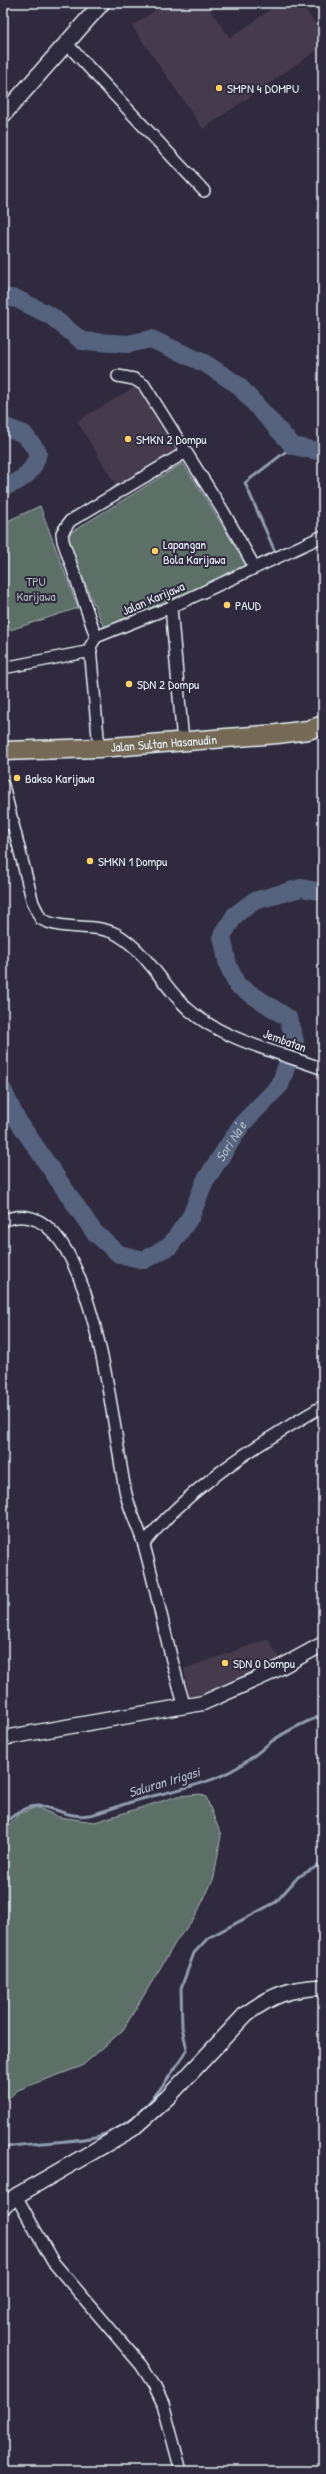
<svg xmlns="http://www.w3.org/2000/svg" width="326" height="2474" font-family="'Patrick Hand',sans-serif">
<rect width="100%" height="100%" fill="#2f2a3d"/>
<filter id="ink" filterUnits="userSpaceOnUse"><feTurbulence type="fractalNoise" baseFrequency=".025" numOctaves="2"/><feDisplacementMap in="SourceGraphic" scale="8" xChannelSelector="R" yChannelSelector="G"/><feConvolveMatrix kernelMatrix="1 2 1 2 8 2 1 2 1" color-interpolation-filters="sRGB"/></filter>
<g filter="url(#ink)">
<!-- built -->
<path fill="#443a4e" d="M166 3H205L230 38 280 3H301L323 35V46L203 129 132 26Z
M137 386 179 457 119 491 77 421Z
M268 1639 283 1665 190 1702 184 1669Z"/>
<!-- green -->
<path fill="#5b6f68" stroke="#a2b0b0" d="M183 463 248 566 107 635 65 536Z
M40 506 78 608 10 630 3 612V523Z
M201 1794 206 1797 221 1835 214 1878 195 1917 177 1940 123 2030 82 2066 18 2090 3 2103V1831L19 1814 36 1807 59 1817 95 1822 178 1796Z"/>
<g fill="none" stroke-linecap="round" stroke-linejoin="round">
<!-- stream -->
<path stroke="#909caf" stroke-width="3" d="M276 554 245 483 293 446
M3 1825C43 1784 55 1824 94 1814 109 1810 123 1804 138 1800 172 1790 207 1786 238 1767 250 1760 261 1750 272 1741 288 1730 305 1722 323 1715
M3 2156 7 2147C35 2142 63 2143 90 2138 135 2131 164 2086 187 2050L182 2027 181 1988 194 1953 208 1938 276 1902 298 1877 323 1863"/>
<!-- river -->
<g stroke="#55637e" stroke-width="18">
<path d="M3 297 17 299 51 316 82 341 128 344 151 339 206 364 238 385 293 446 323 452"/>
<path d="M3 426 24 434 38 452C35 472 21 482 3 487"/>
<path id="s1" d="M3 1090 16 1118 94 1232 119 1254 144 1260 170 1246 191 1216 205 1181 242 1124 280 1085 295 1041 288 1018 237 985 228 965 222 936 235 915 254 901 301 888 323 892"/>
</g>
<!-- minor casing -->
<g stroke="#e8f1f8" stroke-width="14">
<path id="minor" d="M67 44 204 191
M118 376 134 379 144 385 186 452
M171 607 183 742
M96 637 63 541 62 533 70 521 186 452 223 511 254 566
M3 668 91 651
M99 748 90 647 96 637 171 607 323 536
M3 785 33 903 41 919C64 932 96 922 118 935 148 953 164 988 189 1010 223 1040 281 1053 323 1069
M3 825 13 821
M3 1221C94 1180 114 1445 126 1494 130 1512 139 1528 144 1545 159 1599 168 1654 185 1707
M144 1544C188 1487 261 1442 323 1406
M16 2196 53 2262 141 2365 154 2385 163 2404 181 2471"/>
</g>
<!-- tertiary casing -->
<g stroke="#e8f1f8" stroke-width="17">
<path id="tertiary" d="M3 1738 203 1703 268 1674 323 1644"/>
</g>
<!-- secondary casing -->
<g stroke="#e8f1f8" stroke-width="18">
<path id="secondary" d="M3 115 102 3
M3 2207 16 2196 132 2129 168 2097 246 2014C274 1994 289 1989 323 1987"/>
</g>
<!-- trunk casing -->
<g stroke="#e8f1f8" stroke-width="21">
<g id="trunk">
<path id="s2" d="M3 751 99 748 277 734 308 730 323 725"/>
</g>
</g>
<!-- minor -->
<use href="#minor" stroke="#2f2a3d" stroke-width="11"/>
<!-- tertiary -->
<use href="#tertiary" stroke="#2f2a3d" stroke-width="14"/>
<!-- secondary -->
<use href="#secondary" stroke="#2f2a3d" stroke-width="15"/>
<!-- trunk -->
<use href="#trunk" stroke="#756a55" stroke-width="18"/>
</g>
</g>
<!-- markers -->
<g fill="#ffd166" stroke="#2f2a3d" stroke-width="1.5">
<circle cx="219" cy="88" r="4"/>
<circle cx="128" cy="439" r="4"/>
<circle cx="155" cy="551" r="4"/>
<circle cx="227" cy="605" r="4"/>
<circle cx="129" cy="684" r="4"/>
<circle cx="17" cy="778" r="4"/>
<circle cx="90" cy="861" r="4"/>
<circle cx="225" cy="1663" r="4"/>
</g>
<g text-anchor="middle" stroke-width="4" stroke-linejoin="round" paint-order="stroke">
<!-- poi labels -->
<g font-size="13" fill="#e8f1f8" stroke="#2f2a3d" text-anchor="start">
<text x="227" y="93">SMPN 4 DOMPU</text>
<text x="136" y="444">SMKN 2 Dompu</text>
<text x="163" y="549">Lapangan<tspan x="163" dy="15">Bola Karijawa</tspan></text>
<text x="235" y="610">PAUD</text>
<text x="137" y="689">SDN 2 Dompu</text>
<text x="25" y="783">Bakso Karijawa</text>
<text x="98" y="866">SMKN 1 Dompu</text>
<text x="233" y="1668">SDN 0 Dompu</text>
</g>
<!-- park labels -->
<g font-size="13" fill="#a9b6b7" stroke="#2f2a3d">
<text x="36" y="586">TPU<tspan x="36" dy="15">Karijawa</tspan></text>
</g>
<!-- street labels -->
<g font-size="13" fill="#e8f1f8" stroke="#2f2a3d">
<text transform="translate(153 598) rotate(-23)" y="5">Jalan Karijawa</text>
<text dy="5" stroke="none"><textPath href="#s2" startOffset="161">Jalan Sultan Hasanudin</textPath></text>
<text transform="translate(285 1040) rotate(20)" y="5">Jembatan</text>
</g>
<!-- water labels -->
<g font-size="14" font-style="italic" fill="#adb8c7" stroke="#2f2a3d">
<text dy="5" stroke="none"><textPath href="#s1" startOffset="379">Sori Na'e</textPath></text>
<text transform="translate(164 1782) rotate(-17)" y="5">Saluran Irigasi</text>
</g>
</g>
<!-- margin -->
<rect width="326" height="2474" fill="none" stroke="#2f2a3d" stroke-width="16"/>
<rect x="8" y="8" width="310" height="2458" fill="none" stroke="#e8f1f8" stroke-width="1.5" filter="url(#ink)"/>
</svg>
